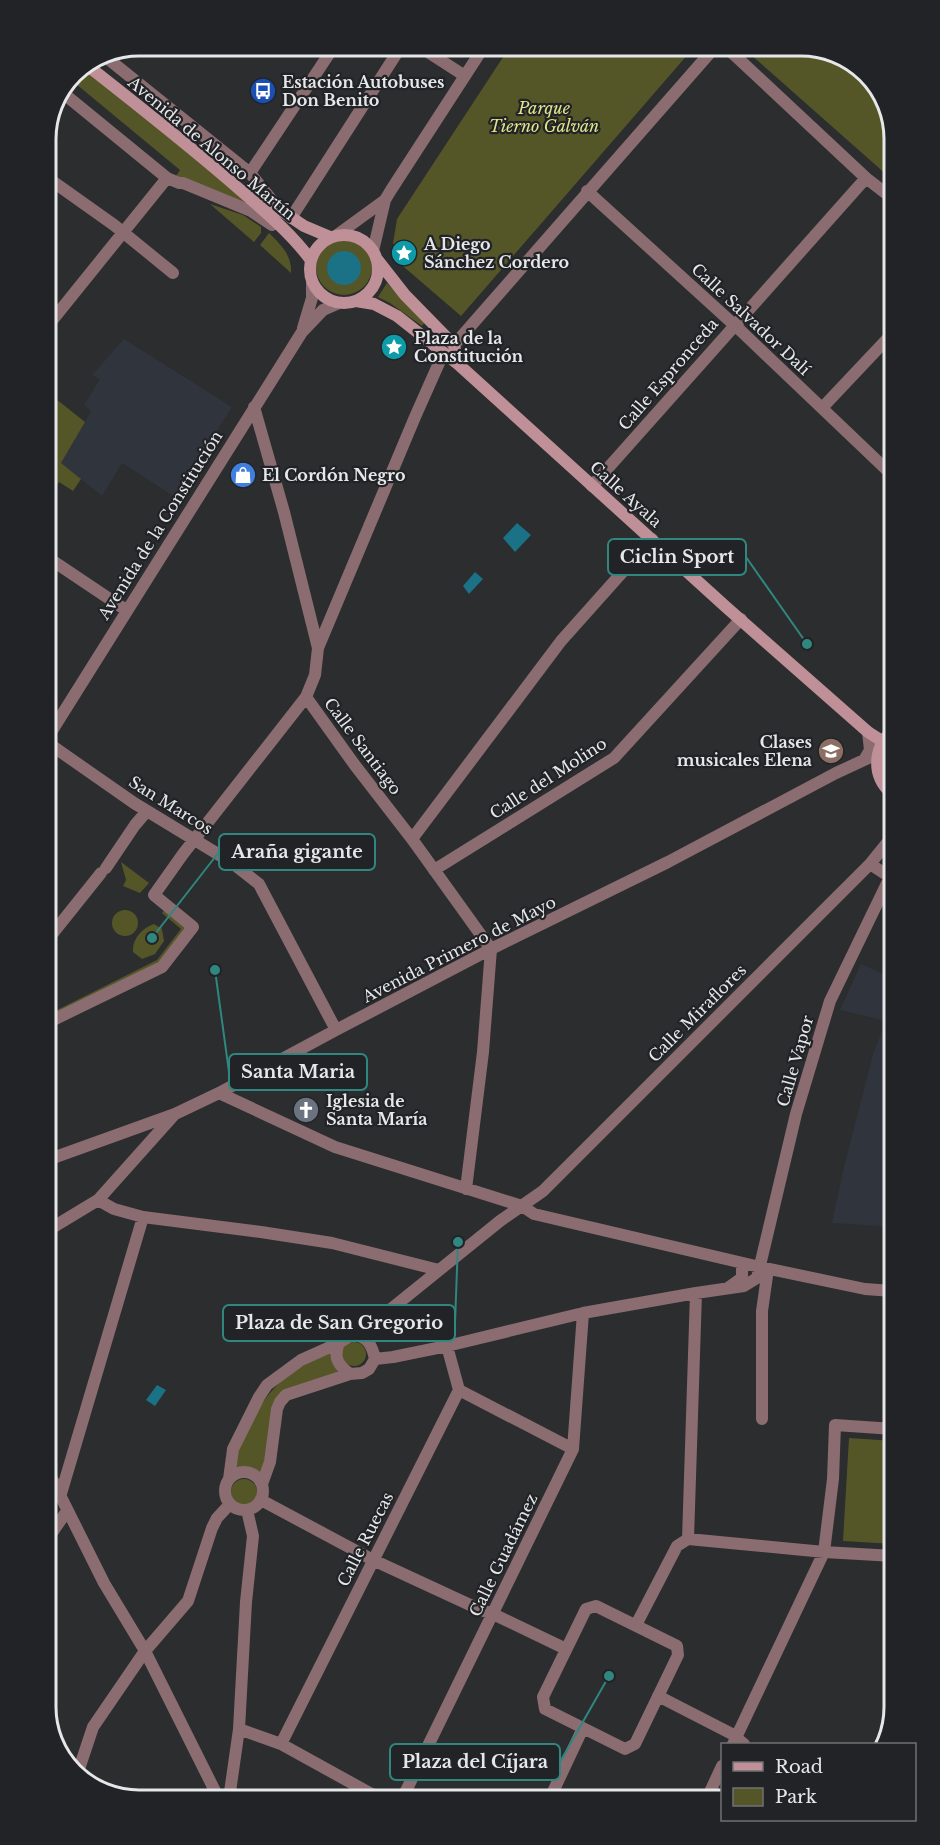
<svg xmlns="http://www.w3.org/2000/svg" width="940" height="1845" font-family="'Libre Baskerville',serif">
<rect width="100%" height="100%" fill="#2b2d2f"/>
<!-- built -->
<path fill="#30343c" d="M124 339 232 407 175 497 122 463 102 496 61 463 91 411 84 405 100 379 92 375Z
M861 964 892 978 893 1227 832 1223 843 1171 873 1054 886 1021 840 1010Z"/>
<!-- green -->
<path fill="#555627" d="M511 45H696L461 316 404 267 393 243 397 219Z
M740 45H808L858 64 888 103V176Z
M88 66 245 200 243 202 176 176 180 170 70 79 73 72Z
M210 204 243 215 261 227V233L254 242Z
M269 233C281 245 292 255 291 273L260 245Z
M316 267a28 28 0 1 1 56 0a28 28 0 1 1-56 0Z
M387 283 425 322 422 326 390 303 378 297Z
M46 391 85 422 61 463 81 479 73 491 59 482 47 499Z
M121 862 149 883 140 893 123 886 126 880Z
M165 909 189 928 162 965 49 1020V1014L157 960 181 929 162 913Z
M112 923a13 13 0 1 1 26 0a13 13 0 1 1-26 0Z
M154 924 162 929 164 941 155 954 142 959 133 952C132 939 142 928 154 924Z
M342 1354a12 12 0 1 1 24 0a12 12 0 1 1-24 0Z
M332 1352 333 1364 340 1374 278 1397 263 1478C254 1469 245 1466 233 1470 242 1428 267 1384 306 1364 314 1359 324 1357 332 1352Z
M849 1438 894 1441V1544L843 1541Z
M231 1492a13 13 0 1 1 26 0a13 13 0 1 1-26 0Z"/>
<!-- water -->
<path fill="#1b7186" d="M327 268a17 17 0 1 1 34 0a17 17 0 1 1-34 0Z
M517 523 531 535 515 552 503 538Z
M475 572 483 579 469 594 463 586Z
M157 1385 166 1390 155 1406 146 1400Z"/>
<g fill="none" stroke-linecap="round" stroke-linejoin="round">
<!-- street -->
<path stroke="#8a6c71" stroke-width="12" d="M417 45 465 76
M107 58 250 173 275 204
M63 93 167 178 179 183H183L251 211 272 225
M250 173 335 45
M45 176 114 225 173 273
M587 191 741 331 890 473
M291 218 402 45
M337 235 385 200
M373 251 385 200 391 190 485 45
M46 328 167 178
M303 328 312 298V282
M454 345 716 46 727 48 866 178 888 195
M822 408 889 337
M592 486 866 178
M47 557 126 610
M318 648 415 417 443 354
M306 697 354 764 412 839 491 949 483 1052 466 1189
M48 737 302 332 323 310 339 303
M48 743 134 803 231 862 259 884 336 1030
M864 760 870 750 868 732
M412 839 561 641 652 539
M870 864 890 877
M106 868 135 825 147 811
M434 870 614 758 741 619
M49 938 101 873
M49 1022 162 967 193 927 154 895 183 854 306 697 315 675 318 648 284 512 254 407
M219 1093 335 1147 522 1206 534 1214 760 1267 865 1289 893 1291
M50 1159 175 1114 219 1093 336 1030 491 949 668 862 836 773 877 754
M98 1200 114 1209 143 1217 261 1232 332 1243 439 1270
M50 1229 98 1200 174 1115
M728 1288 742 1278V1263
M360 1336 365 1330 500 1221 543 1191 870 864 891 838
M339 1343C333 1358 338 1365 350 1374
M459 1390 573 1449
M762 1419V1311L768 1269
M225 1491a19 19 0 1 1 38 0a19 19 0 1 1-38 0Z
M51 1477 104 1583 145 1651 219 1799
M229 1479 233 1449 259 1397 267 1385 301 1360 339 1343 353 1334C368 1337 372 1345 375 1359
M262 1484 270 1462 277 1409 280 1402 286 1395 350 1374 362 1373 369 1369 375 1359 393 1357 447 1346 583 1313 696 1293 744 1286 757 1278 796 1114 830 1001 891 875
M60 1497 143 1217
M261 1500 373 1560 481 1610 493 1614 566 1649
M51 1534 67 1511
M688 1539 696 1293
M688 1539 824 1552 894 1556
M596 1606 677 1646 678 1655 635 1744 625 1749 545 1709 543 1697 586 1609Z
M636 1625 677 1546 688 1539
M658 1696 732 1734 744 1744
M239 1729 281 1744 377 1797
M281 1744 459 1390 447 1346
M733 1744 824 1552 833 1479 835 1425 894 1429
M77 1775 93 1727 145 1651 188 1601 212 1528 217 1518 230 1504
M709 1794 722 1766
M551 1796 583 1728
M403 1797 573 1449 583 1313
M229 1799 239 1729 246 1602 253 1536 247 1510"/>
<!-- secondary -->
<path stroke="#bf9097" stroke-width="12" d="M88 66C139 106 190 146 238 188 263 210 290 232 310 259
M249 189 304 226 330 237
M310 269a34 34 0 1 1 68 0a34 34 0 1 1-68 0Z
M376 258 405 295 454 345 458 364
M356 301 374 304 397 316 458 364 726 607 868 732 882 741
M891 732C873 749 872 776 891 793"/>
</g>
<!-- icons -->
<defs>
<g id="bus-disc" transform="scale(1.35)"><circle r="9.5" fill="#1a4fb4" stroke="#212326"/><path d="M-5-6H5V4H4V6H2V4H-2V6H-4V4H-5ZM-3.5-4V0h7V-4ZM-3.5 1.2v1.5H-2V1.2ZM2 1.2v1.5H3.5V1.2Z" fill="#fff"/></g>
<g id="sight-disc" transform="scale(1.35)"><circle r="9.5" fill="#0f9aa8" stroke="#212326"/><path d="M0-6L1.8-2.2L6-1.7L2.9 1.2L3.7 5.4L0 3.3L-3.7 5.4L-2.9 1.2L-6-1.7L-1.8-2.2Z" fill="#fff"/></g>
<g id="shop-disc" transform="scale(1.35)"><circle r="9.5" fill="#3f7fe0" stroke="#212326"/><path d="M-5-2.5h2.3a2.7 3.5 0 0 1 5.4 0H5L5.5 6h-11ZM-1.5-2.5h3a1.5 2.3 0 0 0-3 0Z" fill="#fff"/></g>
<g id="university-disc" transform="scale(1.35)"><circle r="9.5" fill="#8d6e63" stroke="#212326"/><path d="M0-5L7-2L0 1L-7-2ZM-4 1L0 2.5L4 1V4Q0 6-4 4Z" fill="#fff"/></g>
<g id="church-disc" transform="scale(1.35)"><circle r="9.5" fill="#6b7280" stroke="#212326"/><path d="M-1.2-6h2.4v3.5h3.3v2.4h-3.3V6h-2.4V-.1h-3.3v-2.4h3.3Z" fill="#fff"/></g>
</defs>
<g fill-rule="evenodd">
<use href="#bus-disc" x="263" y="91"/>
<use href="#sight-disc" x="404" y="253"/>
<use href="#sight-disc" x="394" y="347"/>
<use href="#shop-disc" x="243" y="475"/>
<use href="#university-disc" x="831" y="751"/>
<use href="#church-disc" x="306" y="1110"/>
</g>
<g text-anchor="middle" stroke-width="4.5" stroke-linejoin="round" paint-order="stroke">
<!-- poi labels -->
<g font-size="16" font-weight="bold" fill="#e6e7e9" stroke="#212326" text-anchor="start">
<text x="282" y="88">Estación Autobuses<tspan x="282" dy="18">Don Benito</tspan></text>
<text x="424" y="250">A Diego<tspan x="424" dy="18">Sánchez Cordero</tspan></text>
<text x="414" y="344">Plaza de la<tspan x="414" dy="18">Constitución</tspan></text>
<text x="262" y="481">El Cordón Negro</text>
<text x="812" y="748" text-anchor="end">Clases<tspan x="812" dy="18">musicales Elena</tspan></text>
<text x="326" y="1107">Iglesia de<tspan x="326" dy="18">Santa María</tspan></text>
</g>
<!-- park labels -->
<g font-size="16" font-style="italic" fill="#e1e58a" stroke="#212326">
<text x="544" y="114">Parque<tspan x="544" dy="18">Tierno Galván</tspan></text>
</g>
<!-- street labels -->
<g font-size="16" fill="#e6e7e9" stroke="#212326">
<text transform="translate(212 148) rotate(40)" y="6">Avenida de Alonso Martín</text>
<text transform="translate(751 319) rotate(43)" y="6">Calle Salvador Dalí</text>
<text transform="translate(668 374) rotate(-49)" y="6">Calle Espronceda</text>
<text transform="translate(626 494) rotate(42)" y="6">Calle Ayala</text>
<text transform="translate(160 525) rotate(-58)" y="6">Avenida de la Constitución</text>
<text transform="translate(363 746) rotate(53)" y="6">Calle Santiago</text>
<text transform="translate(548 778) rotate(-33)" y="6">Calle del Molino</text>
<text transform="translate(171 805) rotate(32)" y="6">San Marcos</text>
<text transform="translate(459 949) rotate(-27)" y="6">Avenida Primero de Mayo</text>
<text transform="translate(697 1013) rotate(-45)" y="6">Calle Miraflores</text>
<text transform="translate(795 1061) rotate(-74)" y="6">Calle Vapor</text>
<text transform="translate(365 1539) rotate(-63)" y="6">Calle Ruecas</text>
<text transform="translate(503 1555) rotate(-64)" y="6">Calle Guadámez</text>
</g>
</g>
<!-- crop -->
<path d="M0 0H940V1845H0ZM139 56H801A83 83 0 0 1 884 139V1707A83 83 0 0 1 801 1790H139A83 83 0 0 1 56 1707V139A83 83 0 0 1 139 56Z" fill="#212326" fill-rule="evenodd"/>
<path fill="none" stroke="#e6e7e9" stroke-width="3" d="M139 56H801A83 83 0 0 1 884 139V1707A83 83 0 0 1 801 1790H139A83 83 0 0 1 56 1707V139A83 83 0 0 1 139 56Z"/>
<!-- callouts -->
<path fill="none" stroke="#2f8780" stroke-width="2" d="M807 644L746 557M152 938L219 852M215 970L229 1072M458 1242L455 1323M609 1676L560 1762"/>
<g fill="#2f8780" stroke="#212326" stroke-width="2">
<circle cx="807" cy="644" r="6"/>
<circle cx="152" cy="938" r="6"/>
<circle cx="215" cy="970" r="6"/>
<circle cx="458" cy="1242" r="6"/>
<circle cx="609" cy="1676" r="6"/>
</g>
<g fill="#212326" stroke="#2f8780" stroke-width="2">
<rect x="608" y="539" width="138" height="36" rx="6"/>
<rect x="219" y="834" width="156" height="36" rx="6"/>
<rect x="229" y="1054" width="138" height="36" rx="6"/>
<rect x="223" y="1305" width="232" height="36" rx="6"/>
<rect x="390" y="1744" width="170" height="36" rx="6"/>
</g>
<g font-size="18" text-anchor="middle" font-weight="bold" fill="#e6e7e9">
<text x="677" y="563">Ciclin Sport</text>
<text x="297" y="858">Araña gigante</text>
<text x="298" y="1078">Santa Maria</text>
<text x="339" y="1329">Plaza de San Gregorio</text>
<text x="475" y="1768">Plaza del Cíjara</text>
</g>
<!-- legend -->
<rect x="721" y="1743" width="195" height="78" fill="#212326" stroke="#707174" stroke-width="1.5"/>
<rect x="733" y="1762" width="30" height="9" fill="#bf9097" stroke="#707174" stroke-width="1.5"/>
<text x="775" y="1773" font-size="18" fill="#e6e7e9">Road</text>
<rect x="733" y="1788" width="30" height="18" fill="#555627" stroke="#707174" stroke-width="1.5"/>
<text x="775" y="1803" font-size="18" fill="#e6e7e9">Park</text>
</svg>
